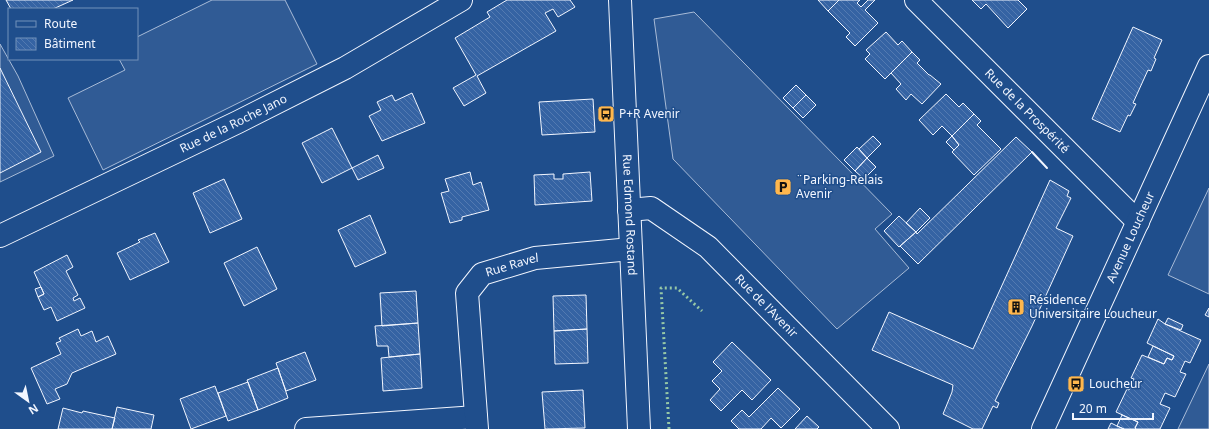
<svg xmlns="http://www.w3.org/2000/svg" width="1209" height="429" font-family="'Noto Sans',sans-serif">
<defs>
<pattern id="building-back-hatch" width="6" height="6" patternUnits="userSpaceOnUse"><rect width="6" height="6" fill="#3563a3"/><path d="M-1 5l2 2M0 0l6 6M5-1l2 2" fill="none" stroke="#537ab1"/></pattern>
</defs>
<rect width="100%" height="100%" fill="#1f4e8c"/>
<!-- built -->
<path fill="#305b95" stroke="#a8bbd7" d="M212 0H285L317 64 103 170 68 98 125 70 119 59H137V37Z
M694 12 892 214 875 229 909 268 837 329 673 159 654 19Z
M0 44 18 76 54 156 0 182Z
M1209 188V294L1168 275Z
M1209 364V429H1178Z"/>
<!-- building -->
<path fill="url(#building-back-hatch)" stroke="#f2f6ff" d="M6 0H73L53 9H11Z
M507 0H570L575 7 558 17 553 9 545 13 556 31 477 76 486 93 464 106 453 88 476 75 455 38 490 17 487 12Z
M818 0H839L828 11Z
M839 0H860L857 3 861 7 868 0H875L865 10 878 23 855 46 846 37 850 33 828 11Z
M972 0H1018L1027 9 1008 28 986 4 981 9Z
M1133 27 1162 40 1154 58 1156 59 1151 71 1148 70 1133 103 1136 104 1130 116 1128 115 1120 132 1092 119Z
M886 32 898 45 902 41 912 52 885 79 865 59 870 54 866 50Z
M912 52 920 60 917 63 929 75H930L941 84 922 104 911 94 906 100 896 89 901 84 891 73Z
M0 68 41 152 0 173Z
M796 85 806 95 793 108 783 98Z
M412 93 425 123 382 141 369 116 381 110 377 102 392 95 395 101Z
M946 94 959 107 963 103 974 114 952 136 942 126 933 135 919 120Z
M806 95 816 105 803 118 793 108Z
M593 99 595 132 542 135 539 102Z
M974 114 981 121 977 125 1001 149 974 175 952 152 959 145 952 136Z
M332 128 352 168 322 183 302 143Z
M873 136 881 144 867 158 859 149Z
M952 136 959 145 954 150 946 142Z
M1016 137 1032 152 918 264 900 246 916 232 917 234Z
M857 147 867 158 855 171 844 160Z
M378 155 384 168 358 180 352 168Z
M867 158 876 167 864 179 855 171Z
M470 172 473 185 481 182 489 210 462 217V220L450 223 441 193 449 191 445 179Z
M590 172 592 201 535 205 534 175 554 174V179H563V174Z
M224 179 242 219 210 233 193 193Z
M1050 180 1069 191 1067 196 1071 198 1056 228 1073 236 1032 326 995 401 999 403 997 408 993 406 982 429H973L943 414 952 392 953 385 872 350 889 312 973 349Z
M920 208 930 218 916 232 906 223Z
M370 215 386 253 355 267 338 230Z
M899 216 916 232 899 247 884 231Z
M155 233 169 262 130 280 117 253 140 242 138 240Z
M257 247 277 289 244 306 224 263Z
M67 255 73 267 66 271 78 295 73 298 74 301 80 298 85 308 57 321 51 307 44 310 38 297 44 294 34 272Z
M41 287 44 294 38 297 35 289Z
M416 291 418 323 382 326 380 293Z
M586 295 587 329 554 331 553 296Z
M1209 308V317L1205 315Z
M1168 318 1183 325 1181 330 1165 324Z
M1158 319 1165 324 1201 340 1190 363 1185 361 1180 372 1186 374 1175 397 1165 393 1160 404 1170 408 1160 429H1136L1135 428 1138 422 1116 412 1127 389 1129 390 1134 379 1131 378 1142 355 1164 364 1167 358 1172 360 1174 356 1147 343Z
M418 323 420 354 389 357 388 346H377L375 326Z
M78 329 81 336 92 331 96 342 108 336 116 354 72 373 67 384 55 389 60 399 47 404 31 368 61 354 56 343 61 341 59 338Z
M587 329 588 363 555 364 554 331Z
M732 342 771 380 752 400 742 390 721 411 710 400 720 389 712 381 722 371 713 362Z
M1153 346 1174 356 1172 360 1167 358 1164 364 1148 357Z
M305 352 316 380 286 391 276 363Z
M420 354 422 388 383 391 381 358Z
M278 368 288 398 258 410 247 380Z
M248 382 258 410 228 421 218 393Z
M215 386 226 416 191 429 180 399Z
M778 388 800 409 781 428 771 418 761 429H739L731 421 742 410 749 417Z
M583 390 585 428 545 429 542 392Z
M117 407 154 415 151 429H112Z
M63 408 82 413 83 411 115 418 112 429H58Z
M1122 415 1138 422 1135 428 1136 429H1124L1117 426Z
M807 416 819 427 817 429H795Z
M1111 423 1117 426 1124 429H1108Z"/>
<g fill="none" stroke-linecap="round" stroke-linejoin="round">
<!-- minor casing -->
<g stroke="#f2f6ff" stroke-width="24">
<g id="minor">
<path id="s1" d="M620 0 639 429"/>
<path id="s2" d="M916 0 1138 222"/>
<path id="s3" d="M629 210 651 208 708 247 888 429"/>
<path id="s4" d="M0 236 238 122 345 68 461 0"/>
<path d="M306 429 476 417"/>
<path id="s5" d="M477 429 467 293 482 274 535 258 631 249"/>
<path id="s6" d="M1043 429 1209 66"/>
</g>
</g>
<!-- minor -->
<use href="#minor" stroke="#1f4e8c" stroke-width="22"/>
<!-- hedge -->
<path stroke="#97c8a6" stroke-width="3" stroke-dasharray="2 3" stroke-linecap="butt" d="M669 429 661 288H677L702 311"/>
<!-- wall -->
<path stroke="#f2f6ff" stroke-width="2" d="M1032 152 1047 168"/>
</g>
<!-- icons -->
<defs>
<g id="bus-square" transform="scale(0.9)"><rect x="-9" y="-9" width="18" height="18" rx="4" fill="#ffb74d" stroke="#1f4e8c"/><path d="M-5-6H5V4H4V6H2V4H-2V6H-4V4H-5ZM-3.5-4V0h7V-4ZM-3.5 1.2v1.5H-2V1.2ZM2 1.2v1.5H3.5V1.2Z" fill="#111"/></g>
<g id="parking-square" transform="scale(0.9)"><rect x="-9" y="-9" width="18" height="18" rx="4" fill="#ffb74d" stroke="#1f4e8c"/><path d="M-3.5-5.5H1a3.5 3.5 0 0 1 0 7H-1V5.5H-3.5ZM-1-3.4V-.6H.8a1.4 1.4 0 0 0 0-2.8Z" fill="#111"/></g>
<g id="building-square" transform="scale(0.9)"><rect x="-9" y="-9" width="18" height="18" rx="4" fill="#ffb74d" stroke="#1f4e8c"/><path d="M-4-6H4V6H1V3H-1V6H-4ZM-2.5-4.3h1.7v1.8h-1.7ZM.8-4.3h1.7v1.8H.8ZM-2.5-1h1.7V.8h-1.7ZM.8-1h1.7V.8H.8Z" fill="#111"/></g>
</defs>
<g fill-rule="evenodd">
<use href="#bus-square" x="606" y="114"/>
<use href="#parking-square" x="783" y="187"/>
<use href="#building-square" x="1016" y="307"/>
<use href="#bus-square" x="1076" y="384"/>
</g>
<g text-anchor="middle" stroke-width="3" stroke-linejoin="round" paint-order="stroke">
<!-- street labels -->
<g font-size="12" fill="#f2f6ff" stroke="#1f4e8c">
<text dy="4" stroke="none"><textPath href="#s2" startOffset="157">Rue de la Prospérité</textPath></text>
<text dy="4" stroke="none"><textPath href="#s4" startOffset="259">Rue de la Roche Jano</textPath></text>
<text dy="4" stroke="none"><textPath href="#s1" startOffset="215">Rue Edmond Rostand</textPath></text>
<text dy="4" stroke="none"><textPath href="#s6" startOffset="211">Avenue Loucheur</textPath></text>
<text dy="4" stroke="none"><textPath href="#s5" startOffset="192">Rue Ravel</textPath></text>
<text dy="4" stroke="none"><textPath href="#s3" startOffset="174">Rue de l'Avenir</textPath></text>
</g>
<!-- poi labels -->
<g font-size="12" fill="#f2f6ff" stroke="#1f4e8c" text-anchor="start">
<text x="619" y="118">P+R Avenir</text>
<text x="796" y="184">¨Parking-Relais<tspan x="796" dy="14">Avenir</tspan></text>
<text x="1029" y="304">Résidence<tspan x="1029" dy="14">Universitaire Loucheur</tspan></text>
<text x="1089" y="388">Loucheur</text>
</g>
</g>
<!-- legend -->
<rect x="8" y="8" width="130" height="52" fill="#1f4e8c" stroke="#7391ba"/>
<rect x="16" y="21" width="20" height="6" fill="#1f4e8c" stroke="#7391ba"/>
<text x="44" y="28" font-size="12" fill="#f2f6ff">Route</text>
<rect x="16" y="38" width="20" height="12" fill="url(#building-back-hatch)" stroke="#7391ba"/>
<text x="44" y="48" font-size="12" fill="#f2f6ff">Bâtiment</text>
<!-- north arrow -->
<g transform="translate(28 401) rotate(147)" stroke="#1f4e8c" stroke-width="3" paint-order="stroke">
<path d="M0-3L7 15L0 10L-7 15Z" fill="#f2f6ff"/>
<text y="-6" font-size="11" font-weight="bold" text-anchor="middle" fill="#f2f6ff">N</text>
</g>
<!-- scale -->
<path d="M1073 413v6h80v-6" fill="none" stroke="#f2f6ff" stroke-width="2"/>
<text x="1079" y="413" font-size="12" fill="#f2f6ff" stroke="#1f4e8c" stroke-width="3" paint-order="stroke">20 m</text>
</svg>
